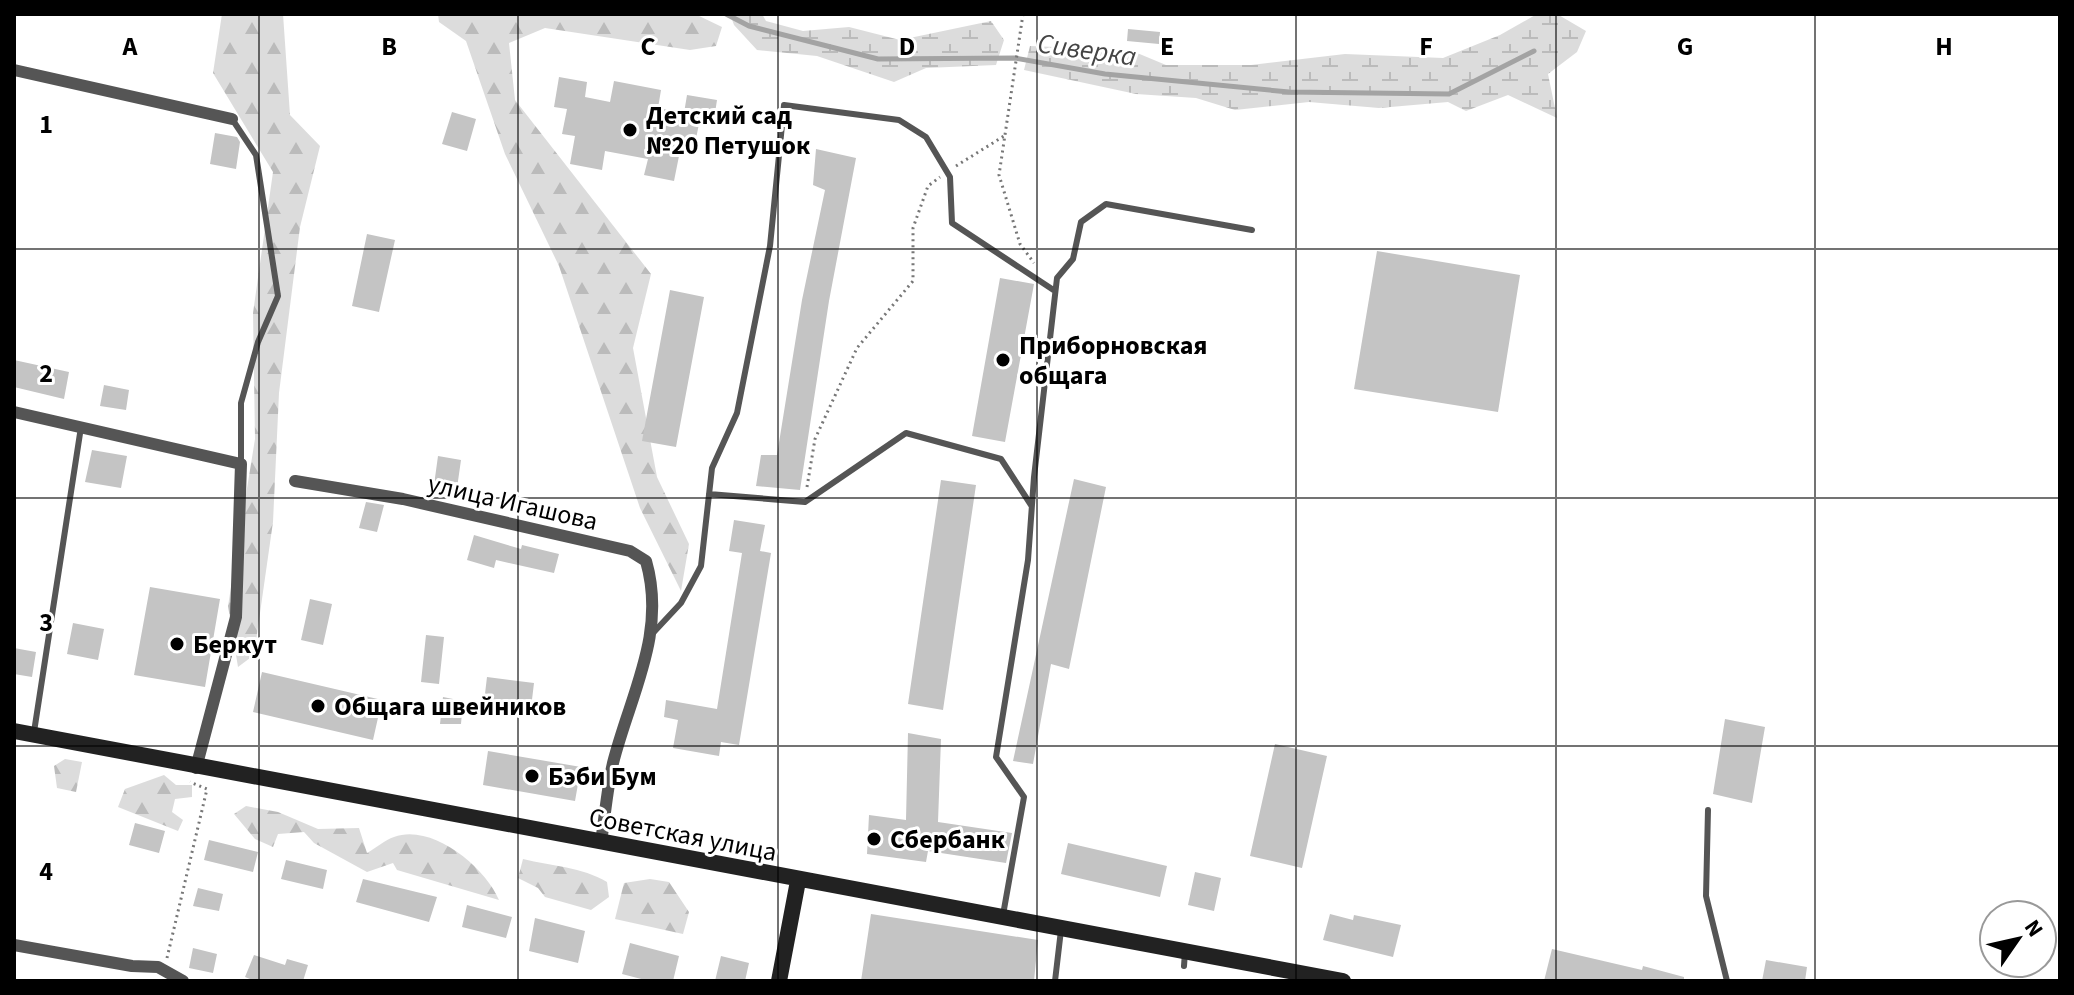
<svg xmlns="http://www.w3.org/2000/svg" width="2074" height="995" font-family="'Source Sans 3',sans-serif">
<defs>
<pattern id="forest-firs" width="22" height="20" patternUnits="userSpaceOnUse" patternTransform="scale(2)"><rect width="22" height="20" fill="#dcdcdc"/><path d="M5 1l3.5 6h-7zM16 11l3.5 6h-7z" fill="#bbb"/></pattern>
<pattern id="wetland-marsh" width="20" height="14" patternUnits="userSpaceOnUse" patternTransform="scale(2)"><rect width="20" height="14" fill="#dcdcdc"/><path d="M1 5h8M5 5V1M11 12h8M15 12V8" fill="none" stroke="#bbb"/></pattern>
</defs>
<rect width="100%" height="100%" fill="#fff"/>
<!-- forest -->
<path fill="url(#forest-firs)" d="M222 14H283L290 115 320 146 300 227 279 393 273 522 254 655 238 667 228 606 255 439 253 313 273 172 213 73Z
M438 14H695L722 27 716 46 690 50 545 28 509 43 515 100 651 274 633 348 657 477 689 544 681 591 640 508 559 266 505 154 466 41 439 22Z
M65 759 82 762 76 792 57 788 54 766Z
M164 775 176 785H192V797L175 799 172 812 183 820 178 831 118 807 125 789Z
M246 806 278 812 318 829 359 828 367 853C376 848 385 840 394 837 432 823 485 867 499 900L397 870 393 863 367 872 314 843 304 832 278 834 273 847 255 839 234 814Z
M523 859C552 866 582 867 607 882L609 897 591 910 545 897 538 888 518 878Z
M650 879 669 882 689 912 683 934 615 919 624 883Z"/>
<!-- wetland -->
<path fill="url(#wetland-marsh)" d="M730 14H762L766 21 803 31 849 27 900 40 991 21 1004 40 996 65 926 68 894 82 817 56 757 50 734 25Z
M1537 14H1557L1586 31 1577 52 1548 74 1557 118 1508 95 1466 111 1448 102 1379 108 1309 102 1235 110 1196 98 1136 94 1024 70 1030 46 1130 50 1166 65H1251L1345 54 1443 58 1500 35Z"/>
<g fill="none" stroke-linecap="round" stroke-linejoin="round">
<!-- stream -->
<path stroke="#a3a3a3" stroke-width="5" d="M726 14 749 26 878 59 1015 58 1105 74 1289 92 1449 94 1534 51"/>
</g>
<!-- building -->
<path fill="#c4c4c4" d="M1128 29 1160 32 1159 44 1127 41Z
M559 77 587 82 585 97 610 102 614 81 661 90 658 108 684 113 687 95 717 100 713 126 699 124 693 153 680 151 674 181 644 175 648 159 605 151 602 170 570 164 575 136 562 134 567 109 554 107Z
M452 112 476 119 467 151 442 144Z
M215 133 237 137 240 142 236 169 210 164Z
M816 149 856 158 829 301 800 490 756 486 761 455H777L802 300 825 190 813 185Z
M367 234 395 240 379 312 352 306Z
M1377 251 1520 275 1498 412 1354 389Z
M1000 278 1034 284 1005 442 972 436Z
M670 290 704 297 676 447 642 441Z
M14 360 69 372 64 399 14 387Z
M104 385 129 390 126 410 100 406Z
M92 450 127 456 121 488 85 482Z
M438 456 461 460 457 488 434 485Z
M1074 479 1106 487 1069 669 1051 664 1033 764 1013 761Z
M941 480 976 485 943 710 908 704Z
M366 502 384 505 377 532 359 528Z
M734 520 765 525 760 551 771 553 739 745 721 742 719 756 673 748 678 720 664 717 666 700 717 709 742 553 729 551Z
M474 535 521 549 522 545 559 554 554 573 496 560 494 568 467 560Z
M150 587 220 599 205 687 134 675Z
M310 599 332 604 323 645 301 640Z
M73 623 104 629 98 660 67 654Z
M426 635 444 637 439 684 421 682Z
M14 648 36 652 32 677 14 674Z
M262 672 382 700 373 740 253 712Z
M487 677 534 683 531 708 484 702Z
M443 697 463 701 461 724H440Z
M1725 719 1765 727 1752 803 1713 794Z
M908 733 941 739 938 822 1012 833 1006 863 928 851 926 862 867 854 869 815 906 820Z
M1275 744 1327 756 1302 868 1250 856Z
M488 751 581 767 575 801 483 785Z
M135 823 165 831 159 853 129 845Z
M209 840 258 852 253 872 204 860Z
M1068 843 1167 866 1160 897 1061 874Z
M286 860 327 870 323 889 281 879Z
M1195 872 1221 878 1214 911 1188 905Z
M363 879 437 897 429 922 356 902Z
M198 888 223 894 219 911 193 906Z
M467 905 512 917 506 938 462 927Z
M871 914 1038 940 1034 981H861Z
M1330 914 1353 920 1354 915 1401 925 1393 957 1323 940Z
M535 918 585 931 578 963 529 951Z
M630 943 679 956 673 981H649L622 974Z
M193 948 217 954 213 973 189 968Z
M1552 949 1642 970 1643 966 1684 977V981H1544Z
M254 955 285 965 287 959 308 965 303 981H255L245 977Z
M721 956 749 963 745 981H715Z
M1766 960 1807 967 1805 981H1762Z"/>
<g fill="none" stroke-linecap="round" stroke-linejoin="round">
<!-- path -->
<path stroke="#777" stroke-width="3" stroke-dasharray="2 4" stroke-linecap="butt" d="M1023 14 999 175 1020 244 1034 263
M956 166 1004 136
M807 487 815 439 857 348 913 281V228L928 186 940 177
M167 958 207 789 190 782"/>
<!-- service -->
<path stroke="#555" stroke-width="6" d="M232 119 256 155 278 296 258 342 241 403V464
M709 494 805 502 906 433 1001 459 1031 505
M653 633 681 603 701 566 712 468 737 413 770 246 784 105 899 120 926 137 950 177 952 223 1055 291
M34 732 81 427
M1708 810 1706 896 1727 981
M1003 915 1024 797 996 757 1028 560 1034 477 1057 278 1073 259 1081 222 1106 204 1252 230
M1184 966 1185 952
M1055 981 1061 930"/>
<!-- minor -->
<path stroke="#555" stroke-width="12" d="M14 70 232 119
M14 412 241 464 236 617 196 768
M295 481 403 499 630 551 646 561C667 634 630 695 613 763 607 789 605 816 601 842
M14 945 132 966 158 967 183 981"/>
<!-- secondary -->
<path stroke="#222" stroke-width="16" d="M14 731 1343 981
M779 981 798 881"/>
</g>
<!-- grid -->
<path fill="none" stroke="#000" stroke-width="2" stroke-opacity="0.55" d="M259 14V981M518 14V981M778 14V981M1037 14V981M1296 14V981M1556 14V981M1815 14V981M14 249H2060M14 498H2060M14 746H2060"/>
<!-- markers -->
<g fill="#000" stroke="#fff" stroke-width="3">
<circle cx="630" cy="130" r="8"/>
<circle cx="1003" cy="360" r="8"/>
<circle cx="177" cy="644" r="8"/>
<circle cx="318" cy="706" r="8"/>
<circle cx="532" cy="776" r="8"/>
<circle cx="874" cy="839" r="8"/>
</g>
<g text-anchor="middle" stroke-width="6" stroke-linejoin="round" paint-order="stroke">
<!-- poi labels -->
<g font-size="26" font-weight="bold" fill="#000" stroke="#fff" text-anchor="start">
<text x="646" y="124">Детский сад<tspan x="646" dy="30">№20 Петушок</tspan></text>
<text x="1019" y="354">Приборновская<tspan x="1019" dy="30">общага</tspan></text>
<text x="193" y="653">Беркут</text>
<text x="334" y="715">Общага швейников</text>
<text x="548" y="785">Бэби Бум</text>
<text x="890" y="848">Сбербанк</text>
</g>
<!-- street labels -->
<g font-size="26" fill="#000" stroke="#fff">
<text transform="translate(513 502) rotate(13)" y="9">улица Игашова</text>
<text transform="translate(683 834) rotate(11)" y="9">Советская улица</text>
</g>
<!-- water labels -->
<g font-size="28" font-style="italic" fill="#444" stroke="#fff">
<text transform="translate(1087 49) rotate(8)" y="10">Сиверка</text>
</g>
</g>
<g font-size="26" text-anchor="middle" font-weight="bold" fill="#000" stroke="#fff" stroke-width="6" stroke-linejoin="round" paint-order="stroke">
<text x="130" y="55">A</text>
<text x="389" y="55">B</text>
<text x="648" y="55">C</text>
<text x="907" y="55">D</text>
<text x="1167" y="55">E</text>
<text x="1426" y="55">F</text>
<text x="1685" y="55">G</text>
<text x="1944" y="55">H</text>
<text x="46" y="133">1</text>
<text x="46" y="382">2</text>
<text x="46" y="631">3</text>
<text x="46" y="880">4</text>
</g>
<!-- border -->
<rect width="2074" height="995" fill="none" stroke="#000000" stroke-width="32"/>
<!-- north arrow -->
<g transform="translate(2018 939) rotate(56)"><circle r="38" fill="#ffffff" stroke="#999999" stroke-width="2"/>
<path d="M0-6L14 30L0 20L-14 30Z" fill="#000000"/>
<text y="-12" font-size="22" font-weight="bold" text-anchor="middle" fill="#000000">N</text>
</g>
</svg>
